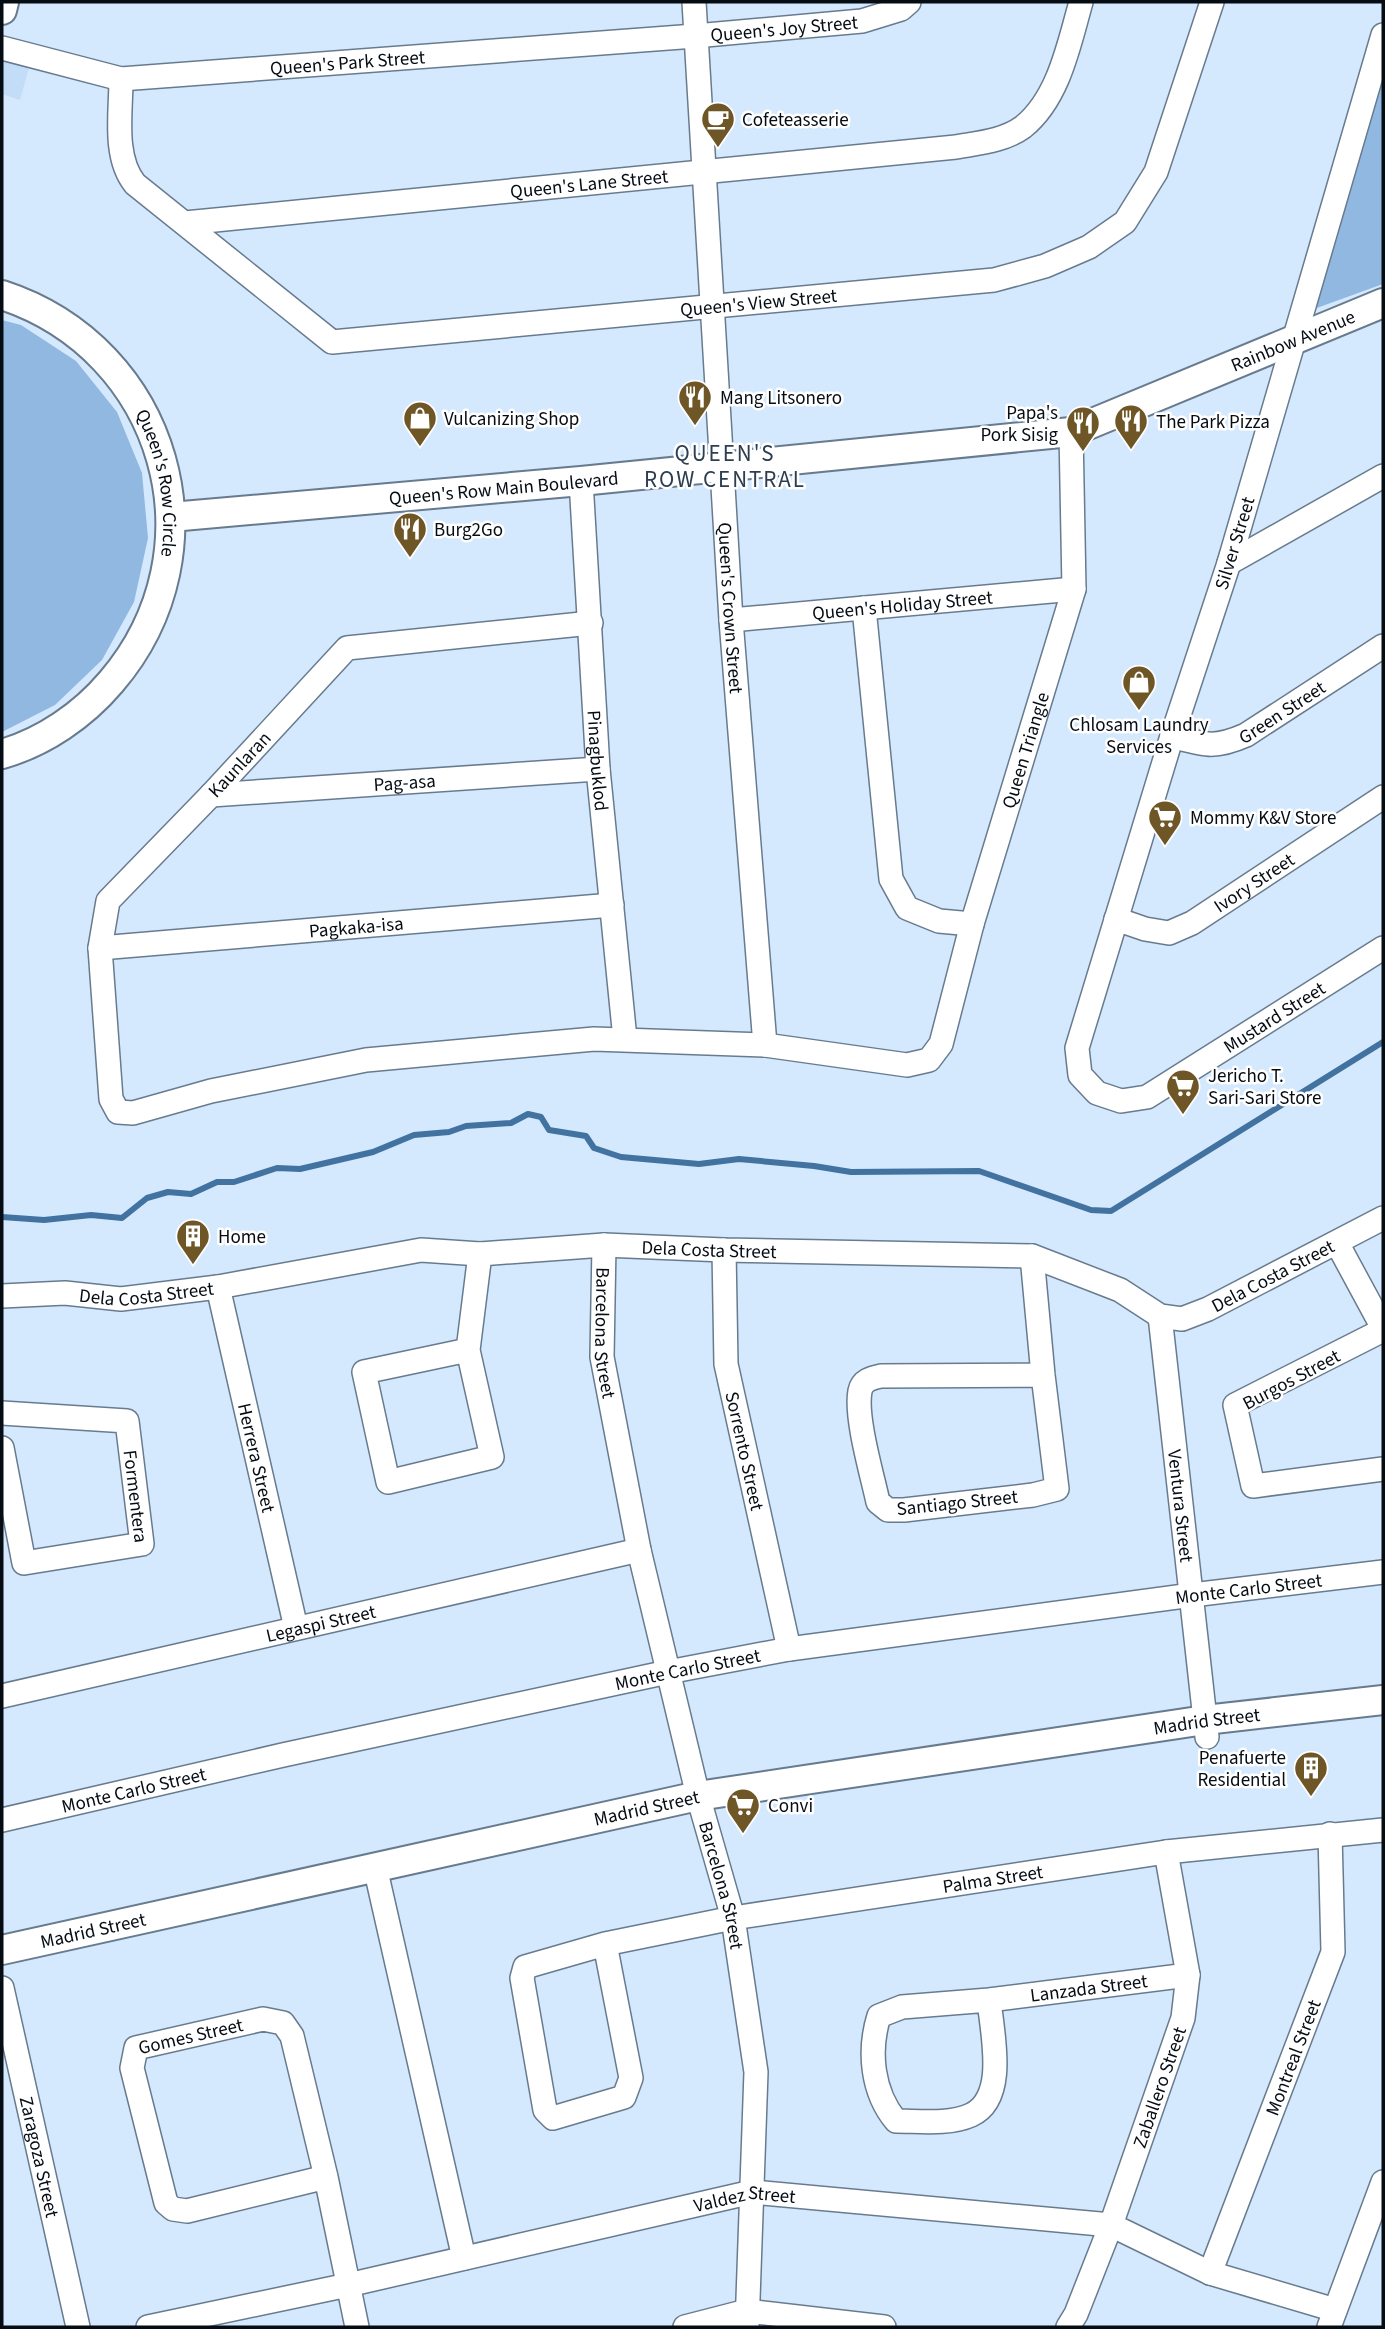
<svg xmlns="http://www.w3.org/2000/svg" width="1385" height="2329" font-family="'Source Sans 3',sans-serif">
<rect width="100%" height="100%" fill="#d4e8fe"/>
<!-- built -->
<path fill="#c3ddf9" d="M2 56 30 64 20 100 2 94Z"/>
<!-- green -->
<path fill="#91b8e0" d="M1383 71V284L1314 309Z
M2 320 21 325 76 361 117 412 142 473 148 538 134 602 102 660 55 705 2 732Z"/>
<g fill="none" stroke-linecap="round" stroke-linejoin="round">
<!-- stream -->
<path stroke="#4272a0" stroke-width="6" d="M2 1217 44 1220 91 1215 122 1218 147 1198 168 1192 191 1194 217 1182H234L277 1168 300 1169 373 1152 414 1135 449 1132 466 1126 511 1123 528 1114 541 1117 549 1130 586 1136 594 1148 621 1157 699 1164 739 1159 814 1166 851 1172 979 1171 1091 1210 1111 1211 1383 1042"/>
<!-- minor casing -->
<g stroke="#687b8e" stroke-width="26">
<g id="minor">
<path id="s1" d="M694 2 731 620 765 1045"/>
<path id="s2" d="M1383 35 1229 563 1172 736 1077 1048 1080 1075 1097 1093 1121 1101 1147 1097 1383 948"/>
<path id="s3" d="M2 48 121 79 695 36 862 21 901 9 909 2"/>
<path id="s4" d="M121 79C121 112 113 157 135 184L332 342 994 280 1045 266 1089 247 1125 222 1156 172 1212 2"/>
<path id="s5" d="M185 223 956 147C978 143 1004 141 1023 127 1059 98 1069 44 1081 2"/>
<path id="s6" d="M581 481 598 769 625 1039"/>
<path d="M1229 563 1383 476"/>
<path d="M864 608 891 879 907 908 939 921 972 924"/>
<path id="s7" d="M731 620 1074 589"/>
<path id="s8" d="M591 623 347 648 211 795 108 901 100 948 111 1099 118 1112 133 1113 211 1091 366 1060 594 1039 765 1045 907 1065 929 1060 941 1044 972 924 1074 589 1071 432"/>
<path id="s9" d="M1172 736C1205 745 1214 749 1246 735L1383 646"/>
<path id="s10" d="M211 795 598 769"/>
<path id="s11" d="M1116 919 1145 929 1169 933 1192 923 1383 797"/>
<path id="s12" d="M100 948 612 905"/>
<path d="M1337 1243 1383 1328"/>
<path id="s13" d="M604 1245 602 1357 639 1550 698 1796 733 1918 756 2072 747 2327"/>
<path id="s14" d="M724 1250 726 1364 789 1649"/>
<path d="M1032 1256 1043 1375 1057 1489 1033 1495 904 1510H888L878 1502C872 1474 855 1417 860 1391 862 1380 872 1378 881 1376L1043 1375"/>
<path id="s15" d="M218 1287 296 1628"/>
<path id="s16" d="M2 1296 65 1293 121 1299 218 1287 421 1250 480 1254 604 1245 724 1250 1032 1256 1120 1290 1160 1316 1182 1319 1208 1309 1383 1218"/>
<path id="s17" d="M1160 1316 1207 1737"/>
<path d="M1383 1330 1235 1405 1253 1486 1383 1469"/>
<path d="M468 1350 364 1372 388 1482 492 1457 468 1350 480 1254"/>
<path id="s18" d="M2 1413 127 1421 142 1544 24 1563 2 1448"/>
<path id="s19" d="M2 1696 639 1550"/>
<path id="s20" d="M2 1820 283 1755 668 1672 789 1649 1192 1595 1383 1572"/>
<path d="M375 1867 464 2258"/>
<path id="s21" d="M605 1944 631 2078 624 2097 553 2118 545 2110 522 1978 525 1967 605 1944 733 1918 1166 1852 1383 1830"/>
<path id="s22" d="M2 1988 78 2327"/>
<path id="s23" d="M989 2000C992 2033 1008 2098 971 2115 949 2125 919 2121 896 2121 872 2092 868 2051 879 2016L902 2007 989 2000 1188 1975"/>
<path id="s24" d="M326 2177 187 2211 173 2209 166 2203 132 2068 136 2048 263 2019 283 2023 292 2036 326 2177 357 2327"/>
<path id="s25" d="M1210 2273 1333 1952 1330 1834"/>
<path id="s26" d="M148 2327 348 2285 752 2192 1111 2225 1210 2273 1335 2310"/>
<path d="M685 2327 747 2311 884 2327"/>
<path id="s27" d="M1068 2327 1076 2314 1111 2225 1183 2018 1188 1975 1166 1852"/>
<path d="M1329 2327 1383 2182"/>
</g>
</g>
<!-- tertiary casing -->
<g stroke="#687b8e" stroke-width="32">
<g id="tertiary">
<path d="M2 10 4 2"/>
<path id="s28" d="M2 295C167 349 225 549 111 682 83 715 44 742 2 754"/>
<path id="s29" d="M171 517 581 481 1071 432 1383 303"/>
<path id="s30" d="M2 1950 698 1796 1205 1720 1383 1700"/>
</g>
</g>
<!-- minor -->
<use href="#minor" stroke="#fff" stroke-width="23"/>
<!-- tertiary -->
<use href="#tertiary" stroke="#fff" stroke-width="28"/>
</g>
<!-- icons -->
<defs>
<g id="cafe-pin" transform="scale(1.75)"><path d="M0 17L-7.5 6A9.5 9.5 0 1 1 7.5 6Z" fill="#6f5627" stroke="#fff"/><path d="M-5.5-4.5H6V0H3Q3 3.5 0 3.5H-2.5Q-5.5 3.5-5.5 0ZM3-3.2v2h1.7v-2ZM-6 4.5H4V6H-6Z" fill="#fff"/></g>
<g id="restaurant-pin" transform="scale(1.75)"><path d="M0 17L-7.5 6A9.5 9.5 0 1 1 7.5 6Z" fill="#6f5627" stroke="#fff"/><path d="M-5-6h1v4h1v-4h1v4h1v-4h1v5L-1.5 .5V6h-2V.5L-5-1ZM5-6V6H3V1.5H1.5Q1.5-4 5-6Z" fill="#fff"/></g>
<g id="shop-pin" transform="scale(1.75)"><path d="M0 17L-7.5 6A9.5 9.5 0 1 1 7.5 6Z" fill="#6f5627" stroke="#fff"/><path d="M-5-2.5h2.3a2.7 3.5 0 0 1 5.4 0H5L5.5 6h-11ZM-1.5-2.5h3a1.5 2.3 0 0 0-3 0Z" fill="#fff"/></g>
<g id="supermarket-pin" transform="scale(1.75)"><path d="M0 17L-7.5 6A9.5 9.5 0 1 1 7.5 6Z" fill="#6f5627" stroke="#fff"/><path d="M-6-5.5h2.5l.6 2H6L4.5 2H-2.5L-4.4-4H-6ZM-1.5 3.2a1.3 1.3 0 1 0 .1 0ZM3 3.2a1.3 1.3 0 1 0 .1 0Z" fill="#fff"/></g>
<g id="building-pin" transform="scale(1.75)"><path d="M0 17L-7.5 6A9.5 9.5 0 1 1 7.5 6Z" fill="#6f5627" stroke="#fff"/><path d="M-4-6H4V6H1V3H-1V6H-4ZM-2.5-4.3h1.7v1.8h-1.7ZM.8-4.3h1.7v1.8H.8ZM-2.5-1h1.7V.8h-1.7ZM.8-1h1.7V.8H.8Z" fill="#fff"/></g>
</defs>
<g fill-rule="evenodd">
<use href="#cafe-pin" x="718" y="119"/>
<use href="#restaurant-pin" x="695" y="397"/>
<use href="#shop-pin" x="420" y="418"/>
<use href="#restaurant-pin" x="1131" y="421"/>
<use href="#restaurant-pin" x="1083" y="423"/>
<use href="#restaurant-pin" x="410" y="529"/>
<use href="#shop-pin" x="1139" y="682"/>
<use href="#supermarket-pin" x="1165" y="817"/>
<use href="#supermarket-pin" x="1183" y="1086"/>
<use href="#building-pin" x="193" y="1236"/>
<use href="#building-pin" x="1311" y="1768"/>
<use href="#supermarket-pin" x="743" y="1805"/>
</g>
<g text-anchor="middle" stroke-width="5" stroke-linejoin="round" paint-order="stroke">
<!-- street labels -->
<g font-size="19" fill="#060c13" stroke="#fff">
<text dy="7" stroke="none"><textPath href="#s3" startOffset="788">Queen's Joy Street</textPath></text>
<text dy="7" stroke="none"><textPath href="#s3" startOffset="350">Queen's Park Street</textPath></text>
<text dy="7" stroke="none"><textPath href="#s5" startOffset="406">Queen's Lane Street</textPath></text>
<text dy="7" stroke="none"><textPath href="#s4" startOffset="789">Queen's View Street</textPath></text>
<text dy="7" stroke="none"><textPath href="#s29" startOffset="1144">Rainbow Avenue</textPath></text>
<text dy="7" stroke="none"><textPath href="#s28" startOffset="261">Queen's Row Circle</textPath></text>
<text dy="7" stroke="none"><textPath href="#s29" startOffset="334">Queen's Row Main Boulevard</textPath></text>
<text transform="translate(1234 543) rotate(-73)" y="7">Silver Street</text>
<text dy="7" stroke="none"><textPath href="#s7" startOffset="172">Queen's Holiday Street</textPath></text>
<text dy="7" stroke="none"><textPath href="#s1" startOffset="607">Queen's Crown Street</textPath></text>
<text dy="7" stroke="none"><textPath href="#s9" startOffset="119">Green Street</textPath></text>
<text dy="7" stroke="none"><textPath href="#s8" startOffset="1953">Queen Triangle</textPath></text>
<text dy="7" stroke="none"><textPath href="#s6" startOffset="280">Pinagbuklod</textPath></text>
<text transform="translate(239 764) rotate(-47)" y="7">Kaunlaran</text>
<text dy="7" stroke="none"><textPath href="#s10" startOffset="194">Pag-asa</textPath></text>
<text dy="7" stroke="none"><textPath href="#s11" startOffset="154">Ivory Street</textPath></text>
<text dy="7" stroke="none"><textPath href="#s12" startOffset="257">Pagkaka-isa</textPath></text>
<text dy="7" stroke="none"><textPath href="#s2" startOffset="1312">Mustard Street</textPath></text>
<text dy="7" stroke="none"><textPath href="#s16" startOffset="712">Dela Costa Street</textPath></text>
<text dy="7" stroke="none"><textPath href="#s16" startOffset="1300">Dela Costa Street</textPath></text>
<text dy="7" stroke="none"><textPath href="#s16" startOffset="145">Dela Costa Street</textPath></text>
<text dy="7" stroke="none"><textPath href="#s13" startOffset="88">Barcelona Street</textPath></text>
<text transform="translate(1291 1379) rotate(-28)" y="7">Burgos Street</text>
<text dy="7" stroke="none"><textPath href="#s14" startOffset="203">Sorrento Street</textPath></text>
<text dy="7" stroke="none"><textPath href="#s15" startOffset="175">Herrera Street</textPath></text>
<text dy="7" stroke="none"><textPath href="#s18" startOffset="201">Formentera</textPath></text>
<text transform="translate(957 1502) rotate(-6)" y="7">Santiago Street</text>
<text dy="7" stroke="none"><textPath href="#s17" startOffset="191">Ventura Street</textPath></text>
<text dy="7" stroke="none"><textPath href="#s20" startOffset="1269">Monte Carlo Street</textPath></text>
<text dy="7" stroke="none"><textPath href="#s19" startOffset="327">Legaspi Street</textPath></text>
<text dy="7" stroke="none"><textPath href="#s20" startOffset="702">Monte Carlo Street</textPath></text>
<text dy="7" stroke="none"><textPath href="#s30" startOffset="1227">Madrid Street</textPath></text>
<text dy="7" stroke="none"><textPath href="#s20" startOffset="135">Monte Carlo Street</textPath></text>
<text dy="7" stroke="none"><textPath href="#s30" startOffset="660">Madrid Street</textPath></text>
<text dy="7" stroke="none"><textPath href="#s21" startOffset="864">Palma Street</textPath></text>
<text dy="7" stroke="none"><textPath href="#s13" startOffset="654">Barcelona Street</textPath></text>
<text dy="7" stroke="none"><textPath href="#s30" startOffset="93">Madrid Street</textPath></text>
<text dy="7" stroke="none"><textPath href="#s23" startOffset="523">Lanzada Street</textPath></text>
<text dy="7" stroke="none"><textPath href="#s24" startOffset="382">Gomes Street</textPath></text>
<text dy="7" stroke="none"><textPath href="#s25" startOffset="231">Montreal Street</textPath></text>
<text dy="7" stroke="none"><textPath href="#s27" startOffset="257">Zaballero Street</textPath></text>
<text dy="7" stroke="none"><textPath href="#s22" startOffset="173">Zaragoza Street</textPath></text>
<text dy="7" stroke="none"><textPath href="#s26" startOffset="611">Valdez Street</textPath></text>
</g>
<!-- poi labels -->
<g font-size="19" fill="#060c13" stroke="#fff" text-anchor="start">
<text x="742" y="126">Cofeteasserie</text>
<text x="720" y="404">Mang Litsonero</text>
<text x="1058" y="419" text-anchor="end">Papa's<tspan x="1058" dy="22">Pork Sisig</tspan></text>
<text x="444" y="425">Vulcanizing Shop</text>
<text x="1156" y="428">The Park Pizza</text>
<text x="434" y="536">Burg2Go</text>
<text x="1139" y="731" text-anchor="middle">Chlosam Laundry<tspan x="1139" dy="22">Services</tspan></text>
<text x="1190" y="824">Mommy K&amp;V Store</text>
<text x="1208" y="1082">Jericho T.<tspan x="1208" dy="22">Sari-Sari Store</tspan></text>
<text x="218" y="1243">Home</text>
<text x="1286" y="1764" text-anchor="end">Penafuerte<tspan x="1286" dy="22">Residential</tspan></text>
<text x="768" y="1812">Convi</text>
</g>
<!-- quarter labels -->
<g font-size="23" letter-spacing="2" fill="#2d3e50" stroke="#fff">
<text x="725" y="461">QUEEN'S<tspan x="725" dy="26">ROW CENTRAL</tspan></text>
</g>
</g>
<!-- border -->
<rect width="1385" height="2329" fill="none" stroke="#060c13" stroke-width="7"/>
</svg>
